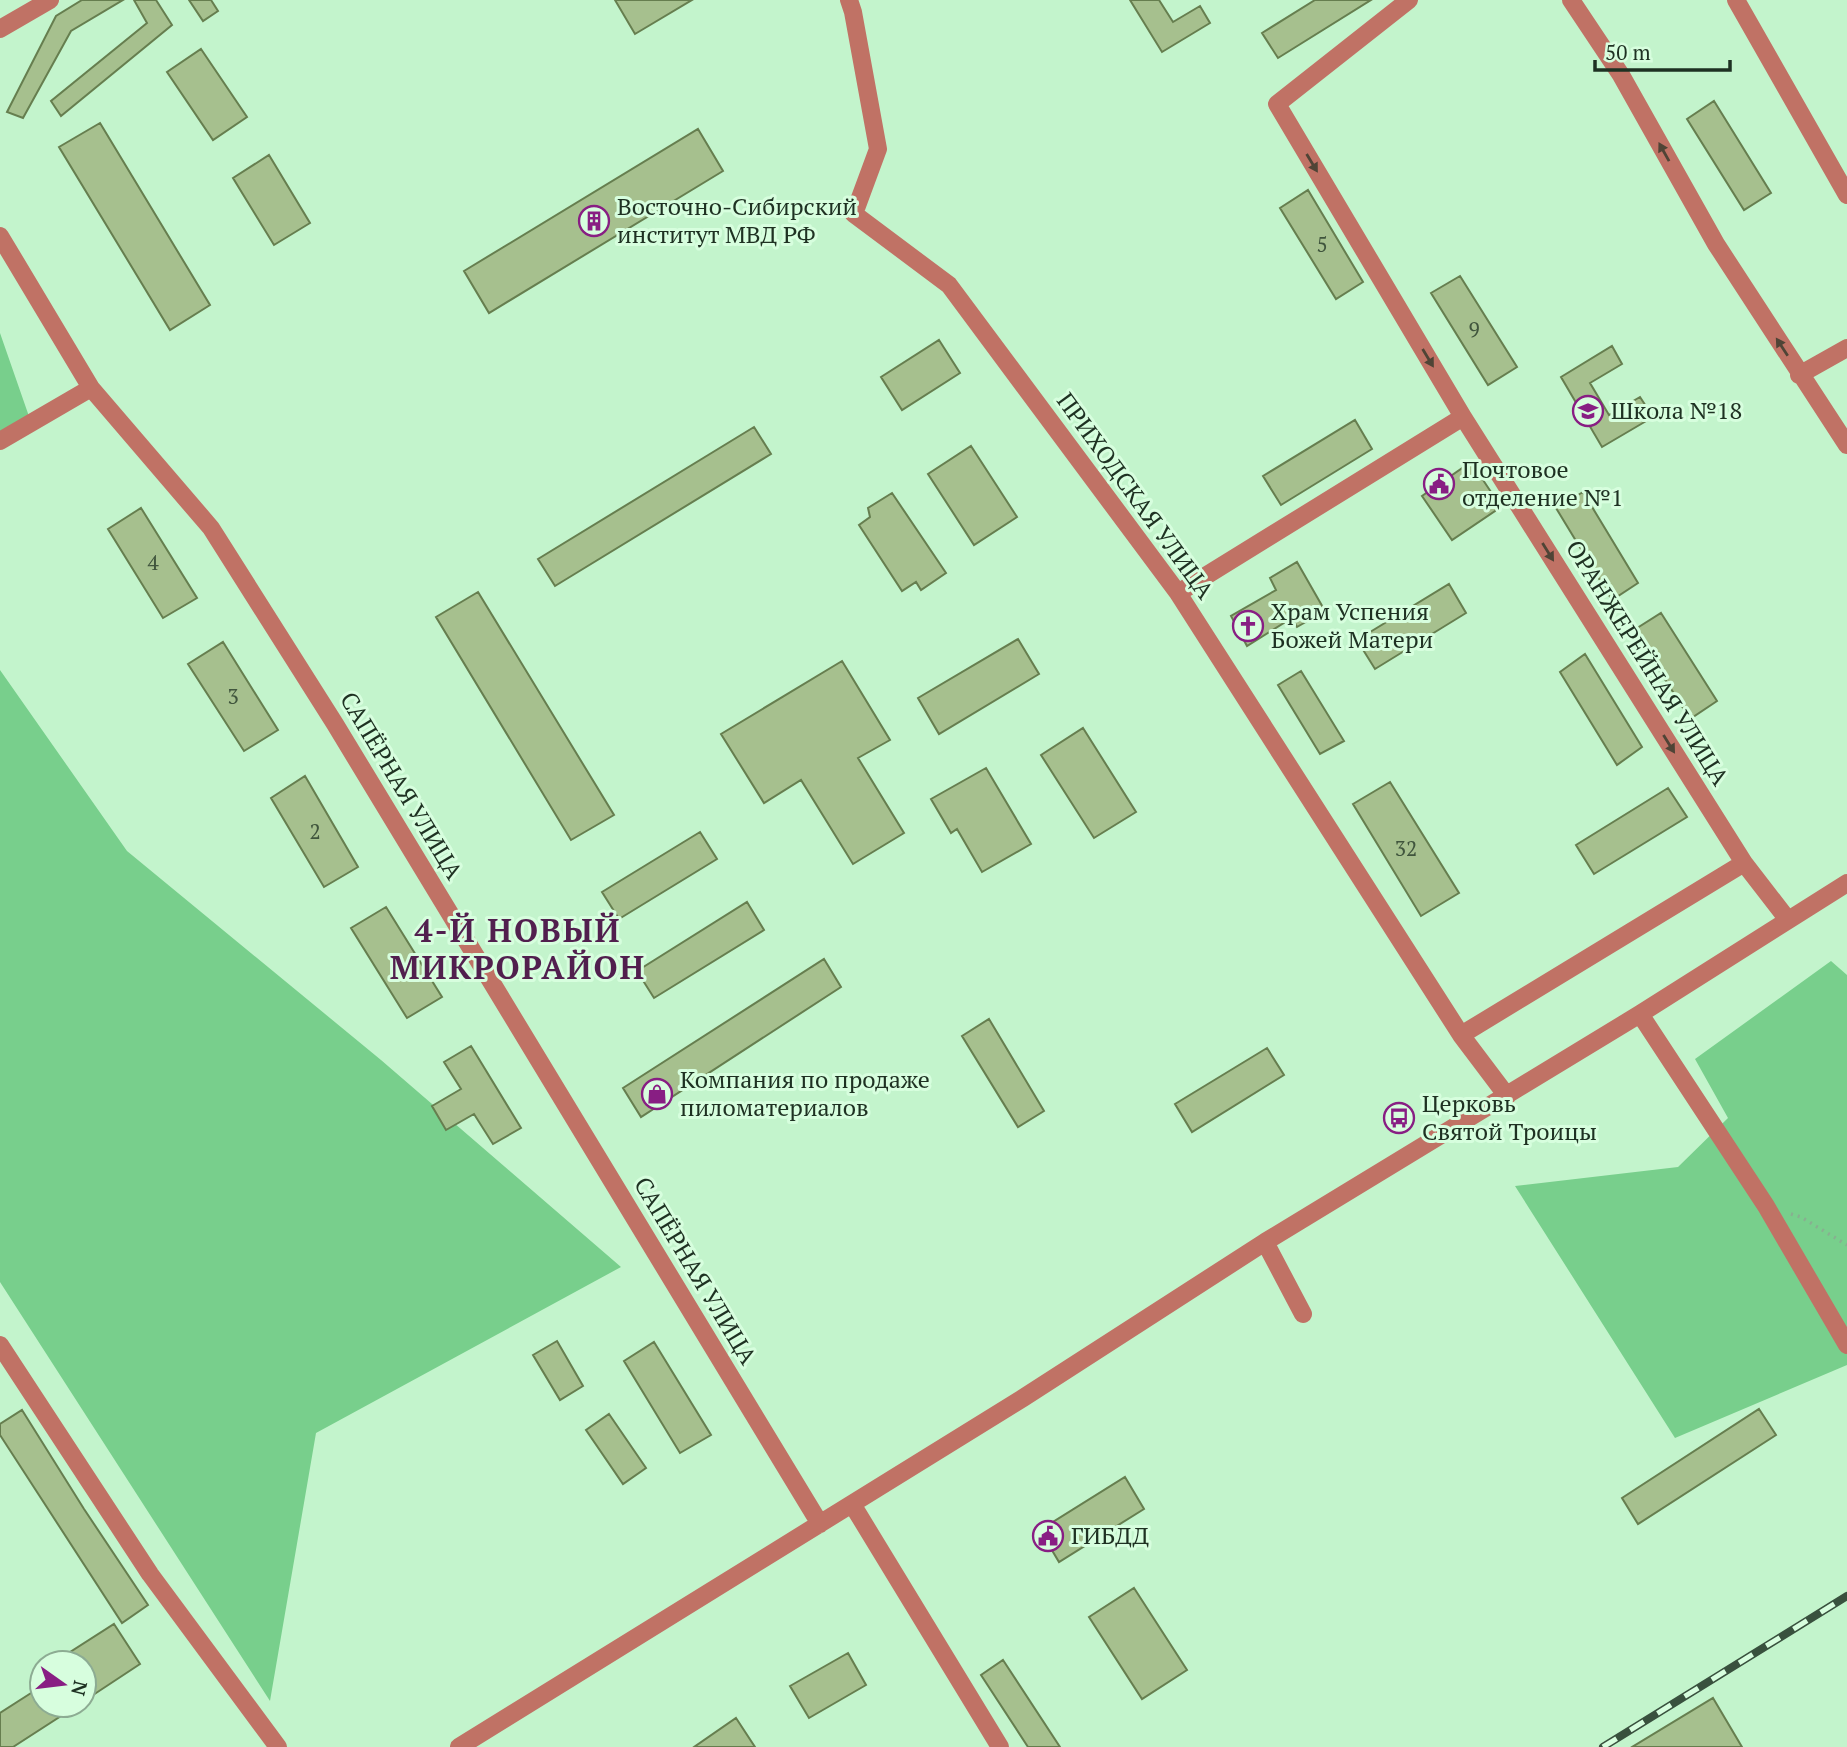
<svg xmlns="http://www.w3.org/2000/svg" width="1847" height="1747" font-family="'PT Serif',serif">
<rect width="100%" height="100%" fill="#c3f4cc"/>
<!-- green -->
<path fill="#78cf8c" d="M0 333 32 425 0 435Z
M0 670 127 851 381 1060 621 1267 316 1433 270 1701 0 1282Z
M1831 961 1847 975V1365L1675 1438 1515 1186 1678 1167 1728 1118 1695 1059Z"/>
<!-- building -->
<path fill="#a6c08e" stroke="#667e4f" stroke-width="2" d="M82 0H123L71 31 23 118 7 112 56 16Z
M134 0H156L172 25 61 116 51 101 147 23Z
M189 0H211L218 11 203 21Z
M615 0H692L635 34Z
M1130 0H1159L1173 22 1200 6 1210 23 1162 52Z
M1315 0H1371L1278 58 1262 33Z
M201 49 247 117 213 140 167 72Z
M1714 101 1771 193 1744 210 1687 119Z
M100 123 210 305 170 330 59 147Z
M698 129 723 171 489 313 464 271Z
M269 155 310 223 274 245 233 178Z
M1308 190 1363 282 1336 299 1280 208Z
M1460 276 1517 367 1488 385 1431 293Z
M939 340 960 373 902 410 881 377Z
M1612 346 1622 364 1590 383 1609 415 1640 397 1653 417 1602 447 1561 377Z
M1355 420 1372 449 1281 505 1263 476Z
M754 427 771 454 555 586 538 559Z
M971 446 1017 517 974 545 928 474Z
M1471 462 1501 507 1452 540 1422 496Z
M1583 492 1638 583 1612 600 1556 508Z
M892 493 946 573 921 590 916 582 902 591 859 525 870 517 868 508Z
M141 508 197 598 163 618 108 529Z
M1297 562 1325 611 1297 627 1292 618 1247 646 1231 616 1276 590 1270 578Z
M1449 584 1466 613 1375 669 1357 640Z
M478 592 614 815 571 840 436 617Z
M1661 613 1717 701 1690 719 1634 630Z
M1018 639 1039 674 939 734 918 698Z
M223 642 278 730 244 751 188 664Z
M1585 654 1642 747 1617 765 1560 672Z
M842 661 890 740 858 758 904 833 853 864 801 780 764 803 721 734Z
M1301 671 1344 741 1320 754 1278 685Z
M1083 728 1136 812 1094 838 1041 755Z
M986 768 1031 844 982 872 957 829 951 833 931 799Z
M305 776 358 867 324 887 271 798Z
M1390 782 1459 893 1421 916 1353 804Z
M1668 788 1687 817 1594 874 1576 845Z
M700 832 717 859 619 919 602 892Z
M747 902 764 930 654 998 637 971Z
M386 907 442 997 407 1018 351 928Z
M824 959 841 987 641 1117 623 1088Z
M989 1019 1044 1111 1018 1127 962 1036Z
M471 1046 521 1128 493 1144 474 1114 446 1130 432 1106 461 1089 444 1062Z
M1267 1048 1284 1075 1192 1132 1175 1104Z
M557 1341 583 1386 560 1400 533 1355Z
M654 1342 711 1435 680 1453 624 1361Z
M1759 1409 1776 1435 1638 1524 1622 1498Z
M22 1410 84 1509 148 1605 122 1623 0 1435V1424Z
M609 1414 646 1468 623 1484 586 1430Z
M1125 1477 1144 1509 1059 1562 1040 1530Z
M1134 1588 1187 1670 1142 1699 1089 1617Z
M114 1624 140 1664 84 1701V1663H53Z
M848 1653 866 1685 809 1718 790 1686Z
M1003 1660 1060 1747H1028L981 1675Z
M42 1686V1705H78L13 1747H0V1713Z
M1713 1698 1742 1747H1632Z
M736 1718 755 1747H694Z"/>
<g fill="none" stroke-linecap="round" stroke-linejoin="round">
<!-- path -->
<path stroke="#88af90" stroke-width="3.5" stroke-dasharray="2 5" stroke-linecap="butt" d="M1791 1214 1801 1217 1847 1245"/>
<!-- minor -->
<path stroke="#c07265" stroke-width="18" d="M849 0 853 12 878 149 854 214 949 285 1178 593 1461 1035 1507 1096
M1409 0 1277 104 1463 417 1744 863 1788 920
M1571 0 1621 75 1716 244 1847 445
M1736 0 1847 195
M0 29 50 0
M0 236 91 388 211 528 335 724 820 1524
M1799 375 1847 348
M0 441 91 388
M1178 593 1463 417
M1640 1014 1766 1206 1847 1345
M1461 1035 1744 863
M1265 1242 1303 1314
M0 1345 150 1574 278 1747
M852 1504 1000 1747
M459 1747 1023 1398 1265 1242 1640 1014 1847 883"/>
<!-- rail casing -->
<g stroke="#39513e" stroke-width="8">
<path id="rail" d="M1603 1747 1847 1596"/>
</g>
<!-- rail -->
<use href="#rail" stroke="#d7fede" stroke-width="5" stroke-dasharray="16" stroke-linecap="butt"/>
</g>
<!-- one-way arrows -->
<defs><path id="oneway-solid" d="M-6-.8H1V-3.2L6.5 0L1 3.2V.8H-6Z" transform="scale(1.75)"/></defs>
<g fill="#4f4436">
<use href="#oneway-solid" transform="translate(1664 152) rotate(-119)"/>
<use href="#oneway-solid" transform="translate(1312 163) rotate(59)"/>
<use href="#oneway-solid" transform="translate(1782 347) rotate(-123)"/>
<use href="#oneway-solid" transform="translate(1428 358) rotate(59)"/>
<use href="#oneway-solid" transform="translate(1548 552) rotate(58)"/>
<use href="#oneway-solid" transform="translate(1669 744) rotate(58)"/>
</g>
<!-- icons -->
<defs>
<g id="building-ring" transform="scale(1.575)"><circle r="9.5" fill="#d7fede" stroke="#881e83" stroke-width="1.5"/><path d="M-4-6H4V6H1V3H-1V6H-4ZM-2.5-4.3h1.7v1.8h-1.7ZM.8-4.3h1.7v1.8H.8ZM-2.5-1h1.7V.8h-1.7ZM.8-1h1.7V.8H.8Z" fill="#881e83"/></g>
<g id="school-ring" transform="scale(1.575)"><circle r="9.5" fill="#d7fede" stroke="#881e83" stroke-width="1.5"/><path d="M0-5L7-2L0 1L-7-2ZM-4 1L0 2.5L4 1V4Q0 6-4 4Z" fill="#881e83"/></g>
<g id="civic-ring" transform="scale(1.575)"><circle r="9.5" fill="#d7fede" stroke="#881e83" stroke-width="1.5"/><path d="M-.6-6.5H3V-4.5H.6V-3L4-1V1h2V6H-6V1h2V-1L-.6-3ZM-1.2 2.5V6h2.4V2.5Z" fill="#881e83"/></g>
<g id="church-ring" transform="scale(1.575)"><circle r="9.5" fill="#d7fede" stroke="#881e83" stroke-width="1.5"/><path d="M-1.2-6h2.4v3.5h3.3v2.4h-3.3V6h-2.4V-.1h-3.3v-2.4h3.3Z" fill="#881e83"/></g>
<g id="shop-ring" transform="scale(1.575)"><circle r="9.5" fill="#d7fede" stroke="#881e83" stroke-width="1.5"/><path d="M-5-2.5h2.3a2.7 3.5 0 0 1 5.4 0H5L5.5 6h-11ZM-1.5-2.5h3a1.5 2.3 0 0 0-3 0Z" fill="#881e83"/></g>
<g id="bus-ring" transform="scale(1.575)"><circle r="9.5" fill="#d7fede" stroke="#881e83" stroke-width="1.5"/><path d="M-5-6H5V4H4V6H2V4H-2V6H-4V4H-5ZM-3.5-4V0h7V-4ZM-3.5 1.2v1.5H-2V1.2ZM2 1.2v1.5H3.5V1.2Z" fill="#881e83"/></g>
</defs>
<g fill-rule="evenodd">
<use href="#building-ring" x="594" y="221"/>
<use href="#school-ring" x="1588" y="411"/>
<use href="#civic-ring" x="1439" y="484"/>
<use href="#church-ring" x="1248" y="626"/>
<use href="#shop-ring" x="657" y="1094"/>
<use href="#bus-ring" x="1399" y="1118"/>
<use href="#civic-ring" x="1048" y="1536"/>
</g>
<g text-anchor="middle" stroke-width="6" stroke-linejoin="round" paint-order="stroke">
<!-- number labels -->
<g font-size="21" fill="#40553d">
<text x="1322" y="252">5</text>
<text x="1474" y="337">9</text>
<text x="153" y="570">4</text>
<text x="233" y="704">3</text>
<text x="315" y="839">2</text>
<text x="1406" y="856">32</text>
</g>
<!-- poi labels -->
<g font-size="24" fill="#1e3122" stroke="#d7fede" text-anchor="start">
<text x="617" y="215">Восточно-Сибирский<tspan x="617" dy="28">институт МВД РФ</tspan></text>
<text x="1611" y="419">Школа №18</text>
<text x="1462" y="478">Почтовое<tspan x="1462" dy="28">отделение №1</tspan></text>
<text x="1271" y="620">Храм Успения<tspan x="1271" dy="28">Божей Матери</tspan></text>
<text x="680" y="1088">Компания по продаже<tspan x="680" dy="28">пиломатериалов</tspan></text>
<text x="1422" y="1112">Церковь<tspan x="1422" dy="28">Святой Троицы</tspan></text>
<text x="1071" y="1544">ГИБДД</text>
</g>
<!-- street labels -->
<g font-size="24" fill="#1e3122" stroke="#d7fede">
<text transform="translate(1135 496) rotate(54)" y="8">ПРИХОДСКАЯ УЛИЦА</text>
<text transform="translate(1647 663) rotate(58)" y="8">ОРАНЖЕРЕЙНАЯ УЛИЦА</text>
<text transform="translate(401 786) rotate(59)" y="8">САПЁРНАЯ УЛИЦА</text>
<text transform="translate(695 1271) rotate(59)" y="8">САПЁРНАЯ УЛИЦА</text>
</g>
<!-- district labels -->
<g font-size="32" font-weight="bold" letter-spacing="2" fill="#511f4e" stroke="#d7fede">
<text x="518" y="942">4-Й НОВЫЙ<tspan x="518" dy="37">МИКРОРАЙОН</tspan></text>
</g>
</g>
<!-- north arrow -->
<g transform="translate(63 1684) rotate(104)"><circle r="33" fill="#d7fede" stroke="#8dac93" stroke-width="2"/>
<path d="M0-5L12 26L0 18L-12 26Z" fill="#881e83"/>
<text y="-10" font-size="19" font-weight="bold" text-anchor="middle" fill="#1e3122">N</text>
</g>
<!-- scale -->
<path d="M1595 60v10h135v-10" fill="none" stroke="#1e3122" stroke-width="3.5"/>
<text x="1605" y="60" font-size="21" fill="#1e3122" stroke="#d7fede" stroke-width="5" paint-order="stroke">50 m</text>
</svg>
